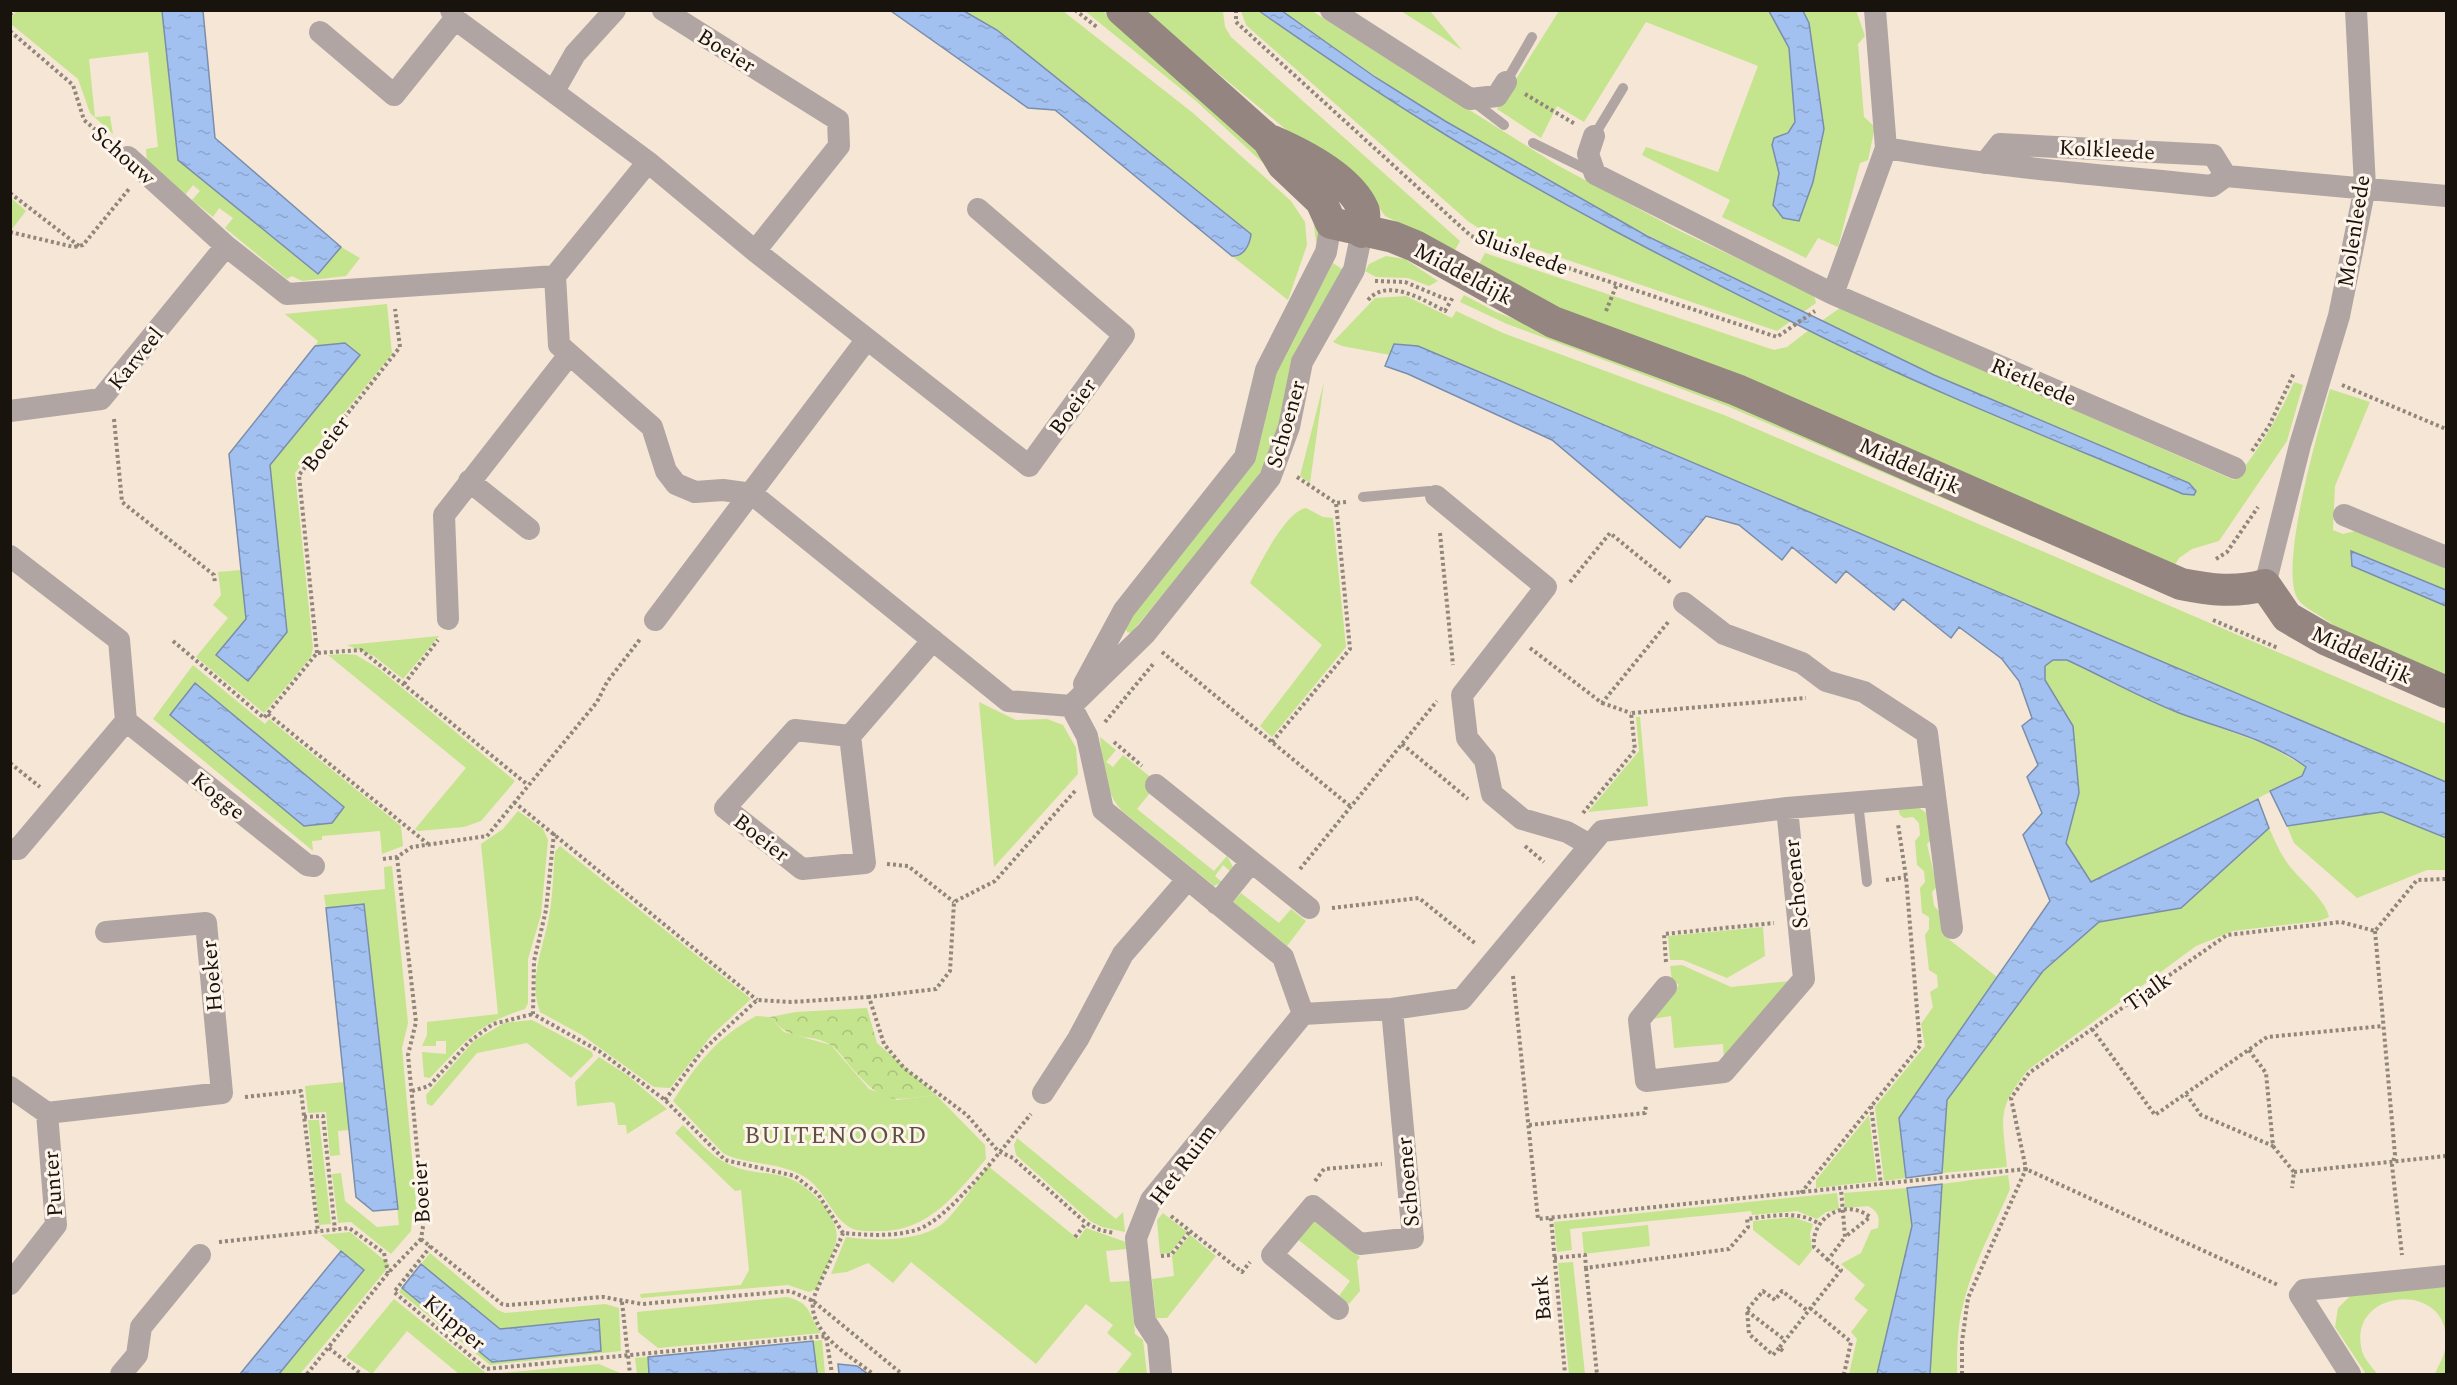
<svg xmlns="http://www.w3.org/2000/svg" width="2457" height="1385" font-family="Spectral,serif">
<defs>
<pattern id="forest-crowns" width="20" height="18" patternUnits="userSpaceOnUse" patternTransform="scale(1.5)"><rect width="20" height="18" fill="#c4e48e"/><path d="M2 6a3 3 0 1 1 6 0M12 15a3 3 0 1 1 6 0" fill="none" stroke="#a8c379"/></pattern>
<pattern id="water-ripples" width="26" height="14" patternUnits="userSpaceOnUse" patternTransform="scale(1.5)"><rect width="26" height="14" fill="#a3c1f0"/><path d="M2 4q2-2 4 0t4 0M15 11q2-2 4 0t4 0" fill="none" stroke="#8ca5cd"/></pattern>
</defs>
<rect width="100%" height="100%" fill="#f6e6d5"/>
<!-- green -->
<path fill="#c4e48e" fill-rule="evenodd" d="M1856 10 1865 36 1858 44 1864 117 1875 127 1868 160 1860 163 1838 247 1818 238 1806 258 1722 217 1730 200 1642 155 1646 147 1718 172 1758 66 1646 22 1584 122 1557 106 1541 138 1497 109 1559 11H1769L1789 48 1795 122 1788 133 1774 138 1772 145 1779 173 1773 205 1783 218 1809 23 1803 11Z
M17 11H162L178 160 317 274 341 247 360 258 346 276 302 281 292 276 287 279 225 228 233 218 219 208 213 217 192 200 200 191 193 185 185 195 147 163 146 149 158 147 148 52 89 59 95 117 110 116 113 134 90 113 78 79 11 24 10 19Z
M964 11H1063L1193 113 1240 155 1291 201 1305 222 1307 245 1288 300 1232 256H1237L1250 234 997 30Z
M1085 11H1103L1306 196 1316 211 1320 243 1316 241 1313 218 1300 197 1196 101Z
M1143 11H1223L1225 27 1231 37 1460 241 1455 250 1385 216 1371 196 1301 142Z
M1241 11H1259L1426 123 1598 223 1791 321 1777 331 1485 232 1469 222 1246 25Z
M1282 11H1312L1557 165 1678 230 1814 295 1816 303 1802 313C1681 252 1559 192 1444 121 1388 86 1335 48 1282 11Z
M1401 11H1430L1462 50Z
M11 198 26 211 12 229 10 228Z
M1485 253 1774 350 1787 347 1809 330 1932 387 2189 483 1934 375 1820 322 1840 308 2234 480C2259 450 2278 418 2294 382L2303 385 2287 441 2219 541 2192 549 2179 558 2173 568 1555 308 1479 264Z
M1386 256 1405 259 1438 281 1429 286 1408 278 1376 277 1365 271 1369 264Z
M1333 263 1345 271 1283 410 1269 456 1253 486 1131 633 1127 632 1124 623 1261 436 1275 373Z
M1464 295 1496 312 1727 402 2085 559 1727 406 1507 324 1460 302Z
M1406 296 1452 318 1456 311 1503 333 1724 415 2446 724V782L1418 346 1394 344 1390 355 1342 346 1333 342 1375 298Z
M387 304 392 354 295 473 313 648 311 657 264 713 196 657 228 618 213 605 221 595 218 572 241 570 246 619 217 656 249 681 287 632 270 465 360 355 344 343 315 346 318 341 285 314Z
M1324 382 1310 483 1300 476Z
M2330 389 2370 402 2335 486 2333 530 2343 534 2355 531 2446 569V590L2351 552 2353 566 2446 606V686C2405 665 2364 646 2326 620 2318 614 2307 609 2300 602 2275 576 2320 425 2330 389Z
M1306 508 1323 517 1333 518 1346 647 1272 737 1260 726 1322 645 1250 583C1260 564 1285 512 1306 508Z
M439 636 403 679 374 656 347 645Z
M345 654 356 655 378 668 515 781 481 821 464 827 418 831 415 829 466 768 328 655Z
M2052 660H2067L2177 712 2267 745 2306 767 2302 776 2091 882 2066 843 2079 793 2073 726 2045 680V665Z
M193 665 265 724 269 719 401 826 403 846 382 854 380 831 322 836V840L312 841 313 851 153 719ZM194 683H195L344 807 186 696Z
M979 702 1016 720 1047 719 1063 725 1076 748 1078 774 994 867Z
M1636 717H1640L1648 806 1588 812 1639 751Z
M1100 737 1116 750 1106 762 1113 767 1123 755 1158 783 1137 809 1214 871 1227 856 1233 867 1230 871 1223 865 1215 876 1222 882 1214 886 1122 811C1103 790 1103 764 1100 737Z
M1918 807 1929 815 1932 839 1927 844 1937 887 1932 892 1934 906 1940 912 1942 934 1997 977 1899 1118 1906 1178 1884 1181 1875 1107 1925 1046 1921 1024 1933 1007 1930 992 1938 987 1937 975 1929 970 1925 935 1929 929V917L1922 913 1920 888 1925 882 1924 871 1917 865 1915 841 1920 835 1919 823 1913 817 1904 818 1900 815 1898 808Z
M518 811 543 829 548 840 541 915 528 959V1003L525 1009C476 1024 464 1043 430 1078L424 1077 422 1052 446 1054V1041H436V1046H422L427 1035V1022L498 1014 481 844 503 829Z
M2382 812 2446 838V870H2427L2357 898 2294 843 2287 826Z
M2269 828C2274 838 2278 849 2284 858 2295 877 2325 897 2329 917L2319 921 2233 931 2196 946 2028 1070C1995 1110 2003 1119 2007 1167L1942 1173 1947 1100 2043 971 2099 922 2181 908Z
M560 846 751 999 711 1036 670 1088 654 1087 582 1035 540 1012C528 979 543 949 549 917 553 896 553 873 555 852Z
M392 866 408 1023 402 1048 417 1213 412 1215 411 1231 391 1254 351 1222 338 1223 332 1174 341 1173 345 1201 377 1227 399 1225 364 905 326 908 324 895 385 889 384 867Z
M1241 893 1279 923 1291 909 1306 921 1287 946 1232 902Z
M1763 927 1765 956 1727 978 1683 960H1670L1668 936Z
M1682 965 1731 987 1790 981 1724 1062 1723 1044 1674 1048 1671 1016 1652 1019 1679 985 1672 980 1670 966Z
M756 1016 770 1017 784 1032 831 1045 869 1089 897 1100 936 1095 985 1145 986 1159C955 1195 928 1233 876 1231 864 1231 854 1232 845 1224 829 1211 823 1187 803 1176 779 1162 749 1165 724 1154L673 1101C697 1064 716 1038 756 1016Z
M532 1020 592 1052 593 1056 571 1078 527 1043 477 1053 432 1106 427 1104 426 1095 474 1041 504 1023Z
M599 1057 627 1075 667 1109 627 1134 626 1125H618L615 1104 612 1102 577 1106 575 1082Z
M344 1082 349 1130 338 1131 340 1155 330 1156 326 1112 308 1113 305 1086Z
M1869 1115 1877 1181 1816 1188V1180Z
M308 1120H319L331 1224 319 1225Z
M683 1125C696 1138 710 1156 728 1164 746 1173 767 1172 786 1177 808 1184 842 1217 836 1242 832 1258 823 1274 816 1289L809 1292 788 1285 641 1298 640 1294 741 1285 749 1270 741 1190 735 1191 675 1133Z
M1017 1138 1116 1219 1123 1212 1125 1232 1102 1227 1090 1221 1016 1155 1014 1145Z
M988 1166 1078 1239 1086 1228 1126 1242 1127 1249 1106 1251 1110 1282 1130 1281 1135 1334 1143 1340 1147 1374H1116L1132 1354 1107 1333 1113 1325 1086 1304 1036 1364 911 1262 893 1283 868 1263 847 1272 831 1274 846 1237C874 1241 916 1242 941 1225 954 1215 977 1181 988 1166Z
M2008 1175 2010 1189C1994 1227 1972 1265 1963 1305 1957 1328 1957 1351 1957 1374H1930L1942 1184Z
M1907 1188 1912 1226 1877 1374H1849L1857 1339 1851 1332 1868 1310 1854 1299 1865 1285 1841 1264 1861 1253 1871 1230 1878 1228C1880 1217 1878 1211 1868 1206L1845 1208 1844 1193Z
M1837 1193 1839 1209 1826 1212 1817 1219 1797 1211 1752 1215 1751 1211 1570 1229 1572 1250 1557 1252 1554 1222Z
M1163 1213 1187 1232 1170 1253 1160 1254 1157 1220Z
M1792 1217 1813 1224 1810 1234 1812 1250 1799 1266 1753 1230V1221Z
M1313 1218 1360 1257 1357 1261 1360 1291 1349 1304 1339 1296 1350 1281 1296 1238Z
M1648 1225 1650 1246 1584 1254 1582 1232Z
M350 1232 390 1265 300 1374H279L364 1271 321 1235Z
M1190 1235 1216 1256 1167 1318H1156L1152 1279 1174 1276 1172 1256Z
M430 1253 498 1310 505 1313 605 1304 619 1308 621 1351 490 1365 399 1292 402 1288 492 1361 598 1319 500 1329 421 1264Z
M1573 1262 1585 1374H1569L1558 1263Z
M2444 1287 2446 1288V1374H2435C2438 1366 2444 1357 2445 1349 2457 1279 2345 1286 2362 1351 2364 1359 2373 1368 2377 1374H2366L2335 1327 2338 1308 2351 1295Z
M787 1297C814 1304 807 1315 821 1333L658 1348 638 1332 637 1312Z
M394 1299 487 1374H459L407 1331 372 1374 346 1357Z
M822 1340 825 1374H804L816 1373 813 1341Z
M648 1357 649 1374H637L635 1358Z
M599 1364 622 1374H491Z"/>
<!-- forest -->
<path fill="url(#forest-crowns)" d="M867 1008 877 1043 936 1095C886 1101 885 1105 851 1067 845 1060 839 1051 832 1046 809 1030 796 1047 770 1017L796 1012Z"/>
<!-- water -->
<path fill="url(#water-ripples)" stroke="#798dac" stroke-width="1.5" d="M162 11H203L215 138 341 247 318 274 178 160Z
M891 11H964L997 30 1251 234C1250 244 1244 257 1232 256L1055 110 1028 108Z
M1259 11H1282L1375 77 1445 121 1647 236 1934 375 2189 483 2196 491 2194 495 2183 494C2058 441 1929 391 1808 330 1678 265 1548 199 1425 122 1368 87 1314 49 1259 11Z
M1769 11H1803L1809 23 1824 129 1813 182 1799 221 1783 218 1773 205 1779 173 1772 145 1774 138 1788 133 1795 122 1789 48Z
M345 343 360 355 270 465 287 632 248 681 216 655 246 619 229 454 315 346Z
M1394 344 1418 346 2446 782V838L2382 812 2287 826 2270 791 2302 776 2306 767C2269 739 2222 729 2179 713 2141 698 2104 677 2067 660H2053L2045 666V680L2073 726 2079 793 2066 843 2091 882 2258 799 2269 828 2181 908 2099 922 2043 971 1947 1100 1942 1173 1906 1178 1899 1118 2050 901 2023 835 2042 813 2027 777 2038 765 2022 726 2032 718 2019 681 2002 659 1959 627 1951 638 1903 599 1894 610 1846 571 1836 583 1792 547 1782 560 1739 525 1706 516 1680 548 1552 440 1408 374 1385 366Z
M2351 551 2446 590V606L2352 566Z
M195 683 344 807 332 823 304 826 170 715Z
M364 904 398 1209 373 1211 356 1197 326 908Z
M1942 1184 1930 1374H1877L1912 1226 1907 1188Z
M341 1251 364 1270 279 1374H240Z
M421 1264 500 1329 599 1319 601 1351 492 1362 402 1288Z
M813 1341 817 1373 649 1374 648 1357Z
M838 1364 857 1366 868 1374H839Z"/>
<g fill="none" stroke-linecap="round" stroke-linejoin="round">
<!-- path -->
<path stroke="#91867a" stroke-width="4" stroke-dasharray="3 3" stroke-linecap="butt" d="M1075 10 1098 28
M1236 10V22L1471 236 1777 337 1815 311
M10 15 14 10
M10 31 73 85 84 120 111 143
M1525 94 1575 124
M10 193 79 246
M10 232 74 247 83 245 129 189
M1375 281 1405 282 1448 300
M1368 300C1388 277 1423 300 1445 311L1453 297
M1606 311 1617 284
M2342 385 2446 429
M114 419 122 502 214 575 215 583
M2252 451 2269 426 2294 373
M1297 477 1336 503 1346 502
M1440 533 1453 665
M2216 559 2227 552 2258 507
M1570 582 1610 533 1671 583
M2213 620 2278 648
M173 641 264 718 317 653 361 650 528 785
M1530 648 1602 703 1669 621
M1162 652 1350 806
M317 653 299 475 400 347 395 309
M404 684 438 640
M1602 703 1631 713
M268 714 428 844
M1105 722 1154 663
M1114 742 1142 766
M1272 742 1350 649 1336 503
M1402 744 1468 799
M10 763 40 787
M1075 791 995 881 954 902 950 971 936 989 869 997 884 1044 904 1068 967 1115 998 1151 1013 1158 1086 1223 1100 1230 1114 1233
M514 802 757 1000
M1583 813 1635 750 1631 713 1806 698
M554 833 546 910 534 961 533 1014 599 1051 665 1100 725 1160 795 1176 818 1194 843 1233C868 1235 892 1237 916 1230 949 1221 1007 1142 1031 1114
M1525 846 1544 862
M397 857 416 1022 408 1055 424 1220 421 1239
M383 859 397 857 412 847 487 836 597 702 607 682 641 638
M887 864 908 866 954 902
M1300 869 1437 701
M1886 880 1906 877
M1332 908 1419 898 1476 944
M2375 931 2395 1155 2392 1165 2402 1255
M1666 962 1664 934 1774 923
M1513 976 1538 1219 2026 1169 2278 1285
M2092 1029 2155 1115 2267 1037 2383 1026
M2249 1050 2266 1073 2273 1146 2294 1172 2292 1188
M412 1091 429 1086 470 1041 493 1024 533 1014
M2186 1094 2201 1115 2273 1146
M245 1097 301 1091 318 1232
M665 1100 703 1050 757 1000 791 1002 869 997
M1871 1106 1881 1185
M304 1117 323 1116 335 1230
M1529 1125 1645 1113 1646 1105
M2294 1172 2446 1156
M1315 1181 1324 1169 1382 1164
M1801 1193 1920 1046 1906 877 1898 824
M1171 1216 1242 1272 1250 1262
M1551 1218 1565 1374
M843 1233C838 1247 815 1290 813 1301 809 1334 852 1357 873 1374
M1075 1237 1086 1223
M421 1239 502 1304 508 1305 603 1297 642 1304 790 1291 813 1301 902 1374
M219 1242 349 1228 384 1253 388 1273
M431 1246 394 1292 486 1369 826 1336 832 1374
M1161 1256 1171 1255 1190 1231
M1554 1258 1585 1255 1586 1268 1729 1249 1748 1227 1747 1219C1772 1216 1796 1210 1818 1223
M1828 1260 1814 1247C1811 1216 1847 1198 1870 1217L1845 1237
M1586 1268 1597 1374
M622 1302 630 1374
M1810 1308 1851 1342 1844 1374
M1747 1311 1785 1340
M329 1348 361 1374
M1779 1348 1773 1355 1749 1334 1747 1310 1763 1291 1775 1300 1782 1291 1808 1311
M1783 1351 1779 1348 1841 1270 1828 1260 1845 1237 1841 1189
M307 1374 388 1273 421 1239
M1962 1374V1342L1968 1298 2026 1169 2011 1098 2029 1073 2227 935 2341 922 2375 931 2417 880 2446 879"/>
<!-- lane -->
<path stroke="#b0a5a3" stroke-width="10" d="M1506 82 1532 37
M1474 102 1504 125
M1594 136 1623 88
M1533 143 1592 172
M1363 497 1429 491 1436 496
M1858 802 1867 882"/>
<!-- street -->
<path stroke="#b0a5a3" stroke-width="22" d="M451 10 455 19 648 162
M663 10 838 120 839 146 755 251
M1331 10 1470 99 1497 96 1506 82
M320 32 394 95 455 19
M554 91 575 54 615 10
M1594 136 1588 154 1595 174 1833 294 1886 148 1875 10
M1886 148C1994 167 2103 175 2212 186L2226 176 2213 155 2000 144 1985 163
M128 157 226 246 287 294 555 276
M2226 176 2446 196
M978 209 1124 335 1029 466 755 251 648 162 555 276 559 345 652 427 666 471 676 484 695 492 723 490 752 494 1008 701 1071 706
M1833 294 2235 468
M10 411 101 399 226 246
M469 481 529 529
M1436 496 1546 587 1462 695 1467 738 1485 760 1492 794 1522 819 1567 832 1590 845
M2344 515 2446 557
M10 556 119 640 126 721 307 865 314 866
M2265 585 2300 445 2339 316 2365 187 2356 10
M1684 603 1724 634 1802 663 1826 681 1864 692 1927 733 1952 928
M448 619 444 515 569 355
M655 620 867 339
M1084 684 1124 610 1245 457 1266 370 1326 252 1331 223
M1071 706 1087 736 1103 810 1283 957 1303 1014 1392 1009 1462 999 1602 831 1787 808 1933 796
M1071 706 1146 633 1270 478 1289 427 1302 362 1354 270 1362 232
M850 736 795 730 725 808 802 869 865 863 850 736 933 640
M1156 785 1309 908
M10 849H18L126 721
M1217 904 1251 862
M1666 987 1639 1020 1646 1081 1724 1072 1804 979 1787 808
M10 1087 47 1113 56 1225 10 1284
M1043 1093 1078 1039 1123 954 1188 879
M47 1113 222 1093 206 923 106 932
M1338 1309 1272 1255 1313 1206 1360 1244 1413 1238 1392 1009
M121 1374 137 1355 141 1327 200 1255
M1161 1374 1158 1341 1145 1321 1136 1238 1151 1200 1303 1014
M2350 1374 2300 1295 2304 1290 2446 1276"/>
<!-- secondary -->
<path stroke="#948581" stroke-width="32" d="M1122 10 1268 140 1283 165 1321 201 1331 223 1393 237 1415 246 1553 322 1737 390 2181 584C2211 590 2235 593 2265 585L2287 617 2325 639 2446 692
M1272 141C1302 154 1349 178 1363 209 1366 215 1363 225 1362 232"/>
</g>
<g text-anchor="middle" stroke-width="6" stroke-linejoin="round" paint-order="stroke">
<!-- street labels -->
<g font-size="22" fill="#18130d" stroke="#fef4ea">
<text transform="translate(727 50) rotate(32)" y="8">Boeier</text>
<text transform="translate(2107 149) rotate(3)" y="8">Kolkleede</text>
<text transform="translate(124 155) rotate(42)" y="8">Schouw</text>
<text transform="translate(2353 231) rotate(-81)" y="8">Molenleede</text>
<text transform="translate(1522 251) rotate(20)" y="8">Sluisleede</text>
<text transform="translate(1464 273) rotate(28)" y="8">Middeldijk</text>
<text transform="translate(135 358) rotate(-51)" y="8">Karveel</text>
<text transform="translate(2034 381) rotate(23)" y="8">Rietleede</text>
<text transform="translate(1072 406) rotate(-54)" y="8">Boeier</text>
<text transform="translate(1285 424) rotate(-74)" y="8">Schoener</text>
<text transform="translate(325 443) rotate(-53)" y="8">Boeier</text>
<text transform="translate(1910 465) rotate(24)" y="8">Middeldijk</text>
<text transform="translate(2362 654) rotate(25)" y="8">Middeldijk</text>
<text transform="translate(219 795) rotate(39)" y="8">Kogge</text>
<text transform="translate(762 837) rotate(38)" y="8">Boeier</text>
<text transform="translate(1795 884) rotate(-96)" y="8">Schoener</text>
<text transform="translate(211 976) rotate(-95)" y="8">Hoeker</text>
<text transform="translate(2147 991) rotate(-35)" y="8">Tjalk</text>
<text transform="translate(1182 1164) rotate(-53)" y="8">Het Ruim</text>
<text transform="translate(1407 1182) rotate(-95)" y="8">Schoener</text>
<text transform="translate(52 1184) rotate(-94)" y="8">Punter</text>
<text transform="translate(420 1192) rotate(-93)" y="8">Boeier</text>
<text transform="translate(1541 1298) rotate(-95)" y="8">Bark</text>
<text transform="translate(455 1322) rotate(40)" y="8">Klipper</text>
</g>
<!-- neighbourhood labels -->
<g font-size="24" letter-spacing="1.5" fill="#5d5042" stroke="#fef4ea">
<text x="836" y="1143">BUITENOORD</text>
</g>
</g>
<!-- border -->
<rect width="2457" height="1385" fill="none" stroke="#18130d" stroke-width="24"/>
</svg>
